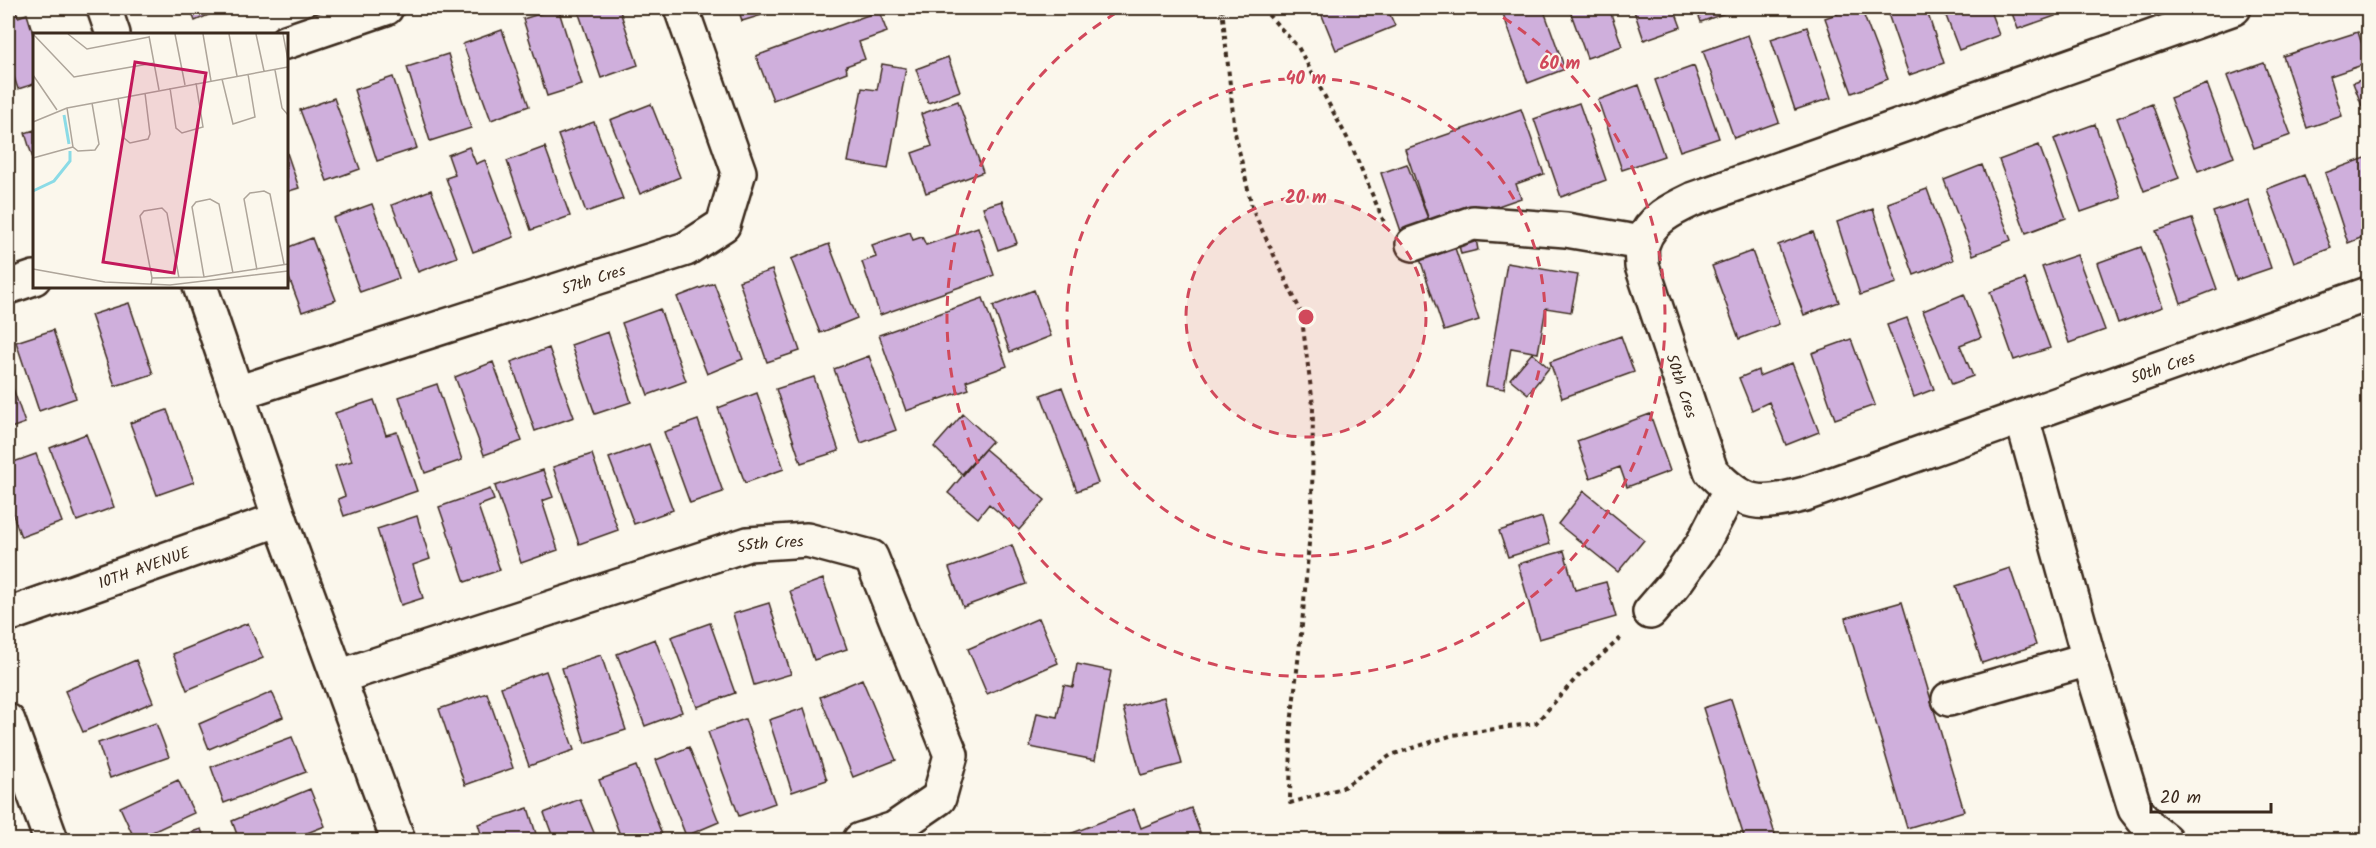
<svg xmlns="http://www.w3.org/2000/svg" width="2376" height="848" font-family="Kalam,sans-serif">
<rect width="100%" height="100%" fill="#fbf7ec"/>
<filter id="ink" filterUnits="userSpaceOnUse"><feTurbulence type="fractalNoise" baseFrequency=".0167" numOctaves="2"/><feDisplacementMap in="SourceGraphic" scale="12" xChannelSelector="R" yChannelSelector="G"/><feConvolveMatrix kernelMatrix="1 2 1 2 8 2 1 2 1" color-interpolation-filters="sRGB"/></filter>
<g filter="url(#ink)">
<!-- building -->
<path fill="#cfafdc" stroke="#3b2a1e" stroke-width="1.5" d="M8 8H15L18 17 27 14 34 37V84L18 89 13 74 8 75Z
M190 8H224L195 21Z
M558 8 582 85 547 96 523 19Z
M577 8H619L638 65 601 78Z
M738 8H785L742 21Z
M1319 8H1387L1395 26 1336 50Z
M1511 8H1543L1565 69 1528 83 1502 11Z
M1569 8H1609L1622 46 1587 58Z
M1633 8H1674L1681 27 1644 40Z
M1696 8H1736V9L1701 22Z
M1853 8H1861L1888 79 1852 93 1825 18Z
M1886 8H1926L1944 63 1909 75Z
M1943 8H1989L1999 35 1959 50Z
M2010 8H2052L2055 16 2018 29Z
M879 11 887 32 859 42 865 59 846 66 847 72 773 100 756 56Z
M1807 27 1831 98 1795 110 1771 39Z
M502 30 529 106 491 120 463 44Z
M2358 32 2368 63 2330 76 2342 116 2307 128 2283 56Z
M1748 35 1779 122 1734 138 1703 51Z
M448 54 471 128 430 141 407 67Z
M948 57 960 91 928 103 916 69Z
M2264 63 2291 135 2254 148 2227 76Z
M882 64 906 68 888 169 848 162 862 88 877 90Z
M1694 66 1719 138 1680 151 1655 80Z
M393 77 417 148 377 161 354 90Z
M2368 77V104L2362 106 2353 83Z
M2207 84 2234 157 2198 171 2170 98Z
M1639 85 1664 156 1622 170 1598 100Z
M334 98 360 169 327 181 300 110Z
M958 101 983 172 926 193 912 153 932 146 921 114Z
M1579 103 1606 180 1561 197 1534 119Z
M651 104 680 177 640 194 610 120Z
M2152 104 2179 178 2144 191 2117 118Z
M1521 109 1544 174 1516 184 1521 198 1432 229 1405 149Z
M594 122 623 199 586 212 558 135Z
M2095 124 2121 198 2081 212 2054 139Z
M34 130V162L25 133Z
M2039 145 2066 218 2026 233 1999 160Z
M469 147 476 164 485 160 514 237 473 252 446 178 455 175 448 155Z
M545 147 570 216 531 230 507 161Z
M286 150 299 188 286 192Z
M2368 157V235L2348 243 2325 173Z
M1407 164 1432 229 1404 240 1381 173Z
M1982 165 2011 240 1973 255 1944 180Z
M2304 175 2331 248 2294 262 2267 189Z
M1927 189 1953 260 1914 275 1888 203Z
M431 190 457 257 418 272 392 205Z
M2248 200 2271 268 2236 280 2213 212Z
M1002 201 1017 243 998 250 983 207Z
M372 204 399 278 360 292 333 218Z
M1873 209 1897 283 1860 295 1837 222Z
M2192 219 2217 289 2181 303 2156 231Z
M978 227 994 275 880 315 862 262 876 257 872 245 910 232 913 240 922 237 926 245Z
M1474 228 1478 250 1461 254 1456 232Z
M1813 232 1839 302 1804 315 1778 245Z
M312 238 336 300 302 312 286 270V248Z
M829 244 857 318 820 333 791 259Z
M2141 247 2163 307 2118 323 2097 263Z
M1455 248 1479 320 1444 331 1420 259Z
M1752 251 1779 324 1739 339 1712 266Z
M2077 255 2105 330 2069 343 2042 267Z
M1507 263 1578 275 1571 312 1546 308 1538 353 1511 348 1504 389 1486 386Z
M772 270 800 351 767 362 739 281Z
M2025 279 2050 348 2014 360 1990 292Z
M714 283 743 359 707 374 677 297Z
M1034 290 1051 336 1010 352 993 306Z
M1964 294 1981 337 1960 345 1973 376 1952 384 1923 311Z
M983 298 1007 366 966 381 969 389 906 411 879 335Z
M129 303 153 374 115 386 91 315Z
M660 309 686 381 648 395 622 323Z
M1907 318 1934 389 1914 397 1887 325Z
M53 330 76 398 39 411 16 342Z
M608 332 631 402 595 414 571 345Z
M1621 336 1634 372 1562 398 1550 362Z
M1851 339 1875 405 1835 419 1812 353Z
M549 348 574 417 535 431 511 362Z
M1532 353 1549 368 1528 394 1510 379Z
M869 356 896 430 861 443 834 369Z
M493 362 522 441 484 455 455 377Z
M1792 363 1819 432 1786 445 1769 402 1752 410 1739 378 1758 370 1759 376Z
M8 374 25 423 8 429Z
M814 377 839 451 801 463 776 389Z
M437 384 462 460 425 473 399 397Z
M1062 387 1098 483 1077 491 1041 395Z
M757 393 784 469 745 483 718 408Z
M374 400 386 435 397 432 417 491 344 516 338 499 345 496 335 466 352 461 335 413Z
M167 410 194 482 157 495 130 423Z
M963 414 992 441 962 474 934 447Z
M1650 414 1670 471 1627 487 1620 467 1590 478 1577 441Z
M698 420 723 492 690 503 664 432Z
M86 434 114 507 77 521 50 448Z
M649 444 673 510 634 524 609 458Z
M985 449 1045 500 1019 530 989 504 978 518 948 493Z
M36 454 62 522 21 537 8 501V464Z
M592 454 618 530 579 544 553 467Z
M543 470 553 497 542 501 558 550 521 563 495 486Z
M490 489 494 500 478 506 500 570 465 582 439 507Z
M1584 491 1644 540 1618 572 1558 524Z
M417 516 430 559 413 565 423 598 401 605 377 529Z
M1542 517 1550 544 1508 557 1499 531Z
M1012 545 1026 584 963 607 949 568Z
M1564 551 1575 590 1606 582 1616 617 1539 639 1518 564Z
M2010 568 2036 645 1982 663 1956 586Z
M823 579 847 649 814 660 790 591Z
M1902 602 1964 811 1907 828 1845 618Z
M769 603 791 674 754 685 733 614Z
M1039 618 1058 663 987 694 968 649Z
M248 623 263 658 187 690 173 654Z
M710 623 735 693 697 707 671 637Z
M655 639 682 712 645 726 617 654Z
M601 655 626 730 585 743 562 668Z
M136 660 153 702 83 732 65 691Z
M1077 664 1111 671 1095 760 1030 747 1037 713 1057 717 1064 685 1073 687Z
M546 671 574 750 529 766 501 687Z
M862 679 896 760 853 777 820 697Z
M272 692 283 717 209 749 199 724Z
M487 693 513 768 465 785 439 709Z
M1164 697 1182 764 1141 775 1123 708Z
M1731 699 1777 840H1745L1703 708Z
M804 708 827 780 792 792 769 720Z
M745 719 775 803 739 816 708 732Z
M156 723 169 757 110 778 98 743Z
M292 737 306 772 224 803 211 767Z
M689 747 719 822 686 836 656 760Z
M636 766 664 840H622L599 780Z
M178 780 194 813 135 840 120 807Z
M310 789 325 826 289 840H239L232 821Z
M580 799 597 840H554L544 813Z
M528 808 538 840H483L478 824Z
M1191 808 1203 840H1064L1062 837 1134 809 1141 828Z
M201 829 205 840H167Z
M1044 832 1046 840H1017Z"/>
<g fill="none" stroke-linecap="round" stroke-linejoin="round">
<!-- minor casing -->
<g stroke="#3b2a1e" stroke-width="38">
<g id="minor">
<path d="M104 8 113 34"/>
<path id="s1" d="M2234 8 1694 199C1673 209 1651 219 1643 242 1640 249 1642 258 1642 266L1711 471C1746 507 1758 506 1805 494L2368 294"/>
<path d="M286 42 386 8"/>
<path d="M1413 244 1473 223 1566 230 1642 243"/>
<path d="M200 286 280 519 398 840"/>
<path d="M8 287 34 278"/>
<path id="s2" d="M237 393 686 249 723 225 739 172 681 8"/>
<path d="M2022 418 2089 659 2135 809 2150 828 2165 840"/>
<path d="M1650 612 1675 583 1702 545 1730 491"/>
<path id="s3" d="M8 615 280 519"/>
<path id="s4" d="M338 677 748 544 807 540 871 557 951 755 939 798 894 829 860 840"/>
<path d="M1949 699 2089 659"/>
<path d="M8 721 51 840"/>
</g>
</g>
<!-- path -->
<path stroke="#3b2a1e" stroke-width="4" stroke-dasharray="4.5 4.5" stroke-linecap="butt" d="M1222 8 1235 133 1253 211 1301 312 1313 405 1312 508 1302 625 1291 725 1290 803 1342 788 1391 755 1453 735 1536 723 1578 676 1623 636
M1262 8 1298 47 1351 145 1384 222"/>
<!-- minor -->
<use href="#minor" stroke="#fbf7ec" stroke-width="33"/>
</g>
</g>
<!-- distance rings -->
<circle cx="1306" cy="317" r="120" fill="#d1495b" fill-opacity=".12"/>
<g fill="none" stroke="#d1495b" stroke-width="3" stroke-dasharray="10 8">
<circle cx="1306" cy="317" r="120"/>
<circle cx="1306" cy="317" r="239"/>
<path d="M1488 8A359 359 0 1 1 1124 8"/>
</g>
<g text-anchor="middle" stroke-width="4.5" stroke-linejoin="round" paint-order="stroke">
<!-- street labels -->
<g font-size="16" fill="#3b2a1e" stroke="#fbf7ec">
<text dy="6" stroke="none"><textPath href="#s2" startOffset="374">57th Cres</textPath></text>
<text dy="6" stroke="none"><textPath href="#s1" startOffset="1366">50th Cres</textPath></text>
<text dy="6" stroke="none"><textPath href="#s1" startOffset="792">50th Cres</textPath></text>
<text dy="6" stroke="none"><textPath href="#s4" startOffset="453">55th Cres</textPath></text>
<text dy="6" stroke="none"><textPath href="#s3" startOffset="144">10TH AVENUE</textPath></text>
</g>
</g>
<!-- overview -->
<g transform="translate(33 33)">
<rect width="255" height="255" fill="#fbf7ec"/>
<path fill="none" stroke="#8bdbe6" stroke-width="3" d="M31 82 36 111M0 158 21 148 37 128V118"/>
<path fill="none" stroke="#aea59a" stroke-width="1.5" d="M0 1 41 44 121 30M35 1 54 16 116 4M142 1 152 52M170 1 178 48M196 1 204 43M223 1 231 38M250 1 255 27M116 3 126 57M242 37 249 75 255 82M0 42 24 77M189 46 200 91 222 84 215 41M137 55 143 95 149 100 170 94 163 50M85 65 91 105 97 110 115 106 117 101 112 60M34 75 40 114 45 118 62 117 66 111 59 70M0 89 34 75 255 34M0 125 40 114M0 236 72 249 137 252 255 238M224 237 211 166 217 160 231 158 237 161 251 231M171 244 159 174 163 169 177 166 186 171 200 240M119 245 107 183 111 178 129 175 134 180 146 245M118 252 119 245 171 244 255 231"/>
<path fill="#c2185b" fill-opacity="0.15" stroke="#c2185b" stroke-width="3" d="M102 29 173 40 141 240 70 229Z"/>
<rect width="255" height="255" fill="none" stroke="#3b2a1e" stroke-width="3"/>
</g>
<circle cx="1306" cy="317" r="9" fill="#d1495b" stroke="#fbf7ec" stroke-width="3"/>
<g font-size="18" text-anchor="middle" font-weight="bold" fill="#d1495b" stroke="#fbf7ec" stroke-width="4.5" stroke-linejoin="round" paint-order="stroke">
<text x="1560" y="69">60 m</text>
<text x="1306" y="84">40 m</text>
<text x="1306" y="203">20 m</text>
</g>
<!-- margin -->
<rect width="2376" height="848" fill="none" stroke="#fbf7ec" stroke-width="30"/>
<rect x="15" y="15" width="2346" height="818" fill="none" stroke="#3b2a1e" stroke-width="2" filter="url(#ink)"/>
<!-- scale -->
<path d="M2151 803v9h120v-9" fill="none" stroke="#3b2a1e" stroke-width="3"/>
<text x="2160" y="803" font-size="18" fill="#3b2a1e" stroke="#fbf7ec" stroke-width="4.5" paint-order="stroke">20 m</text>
</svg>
